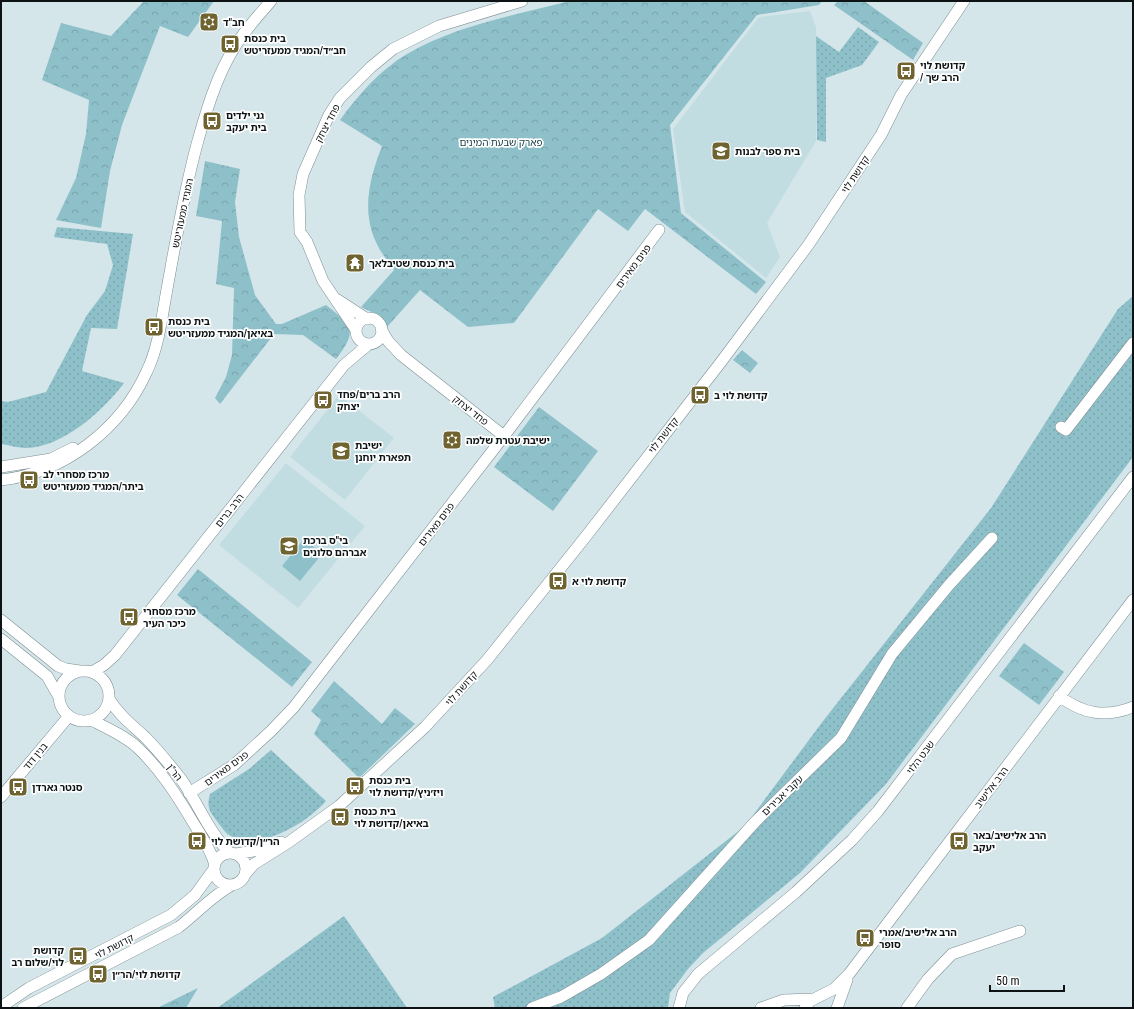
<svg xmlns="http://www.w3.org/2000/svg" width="1134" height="1009" font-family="'Roboto Condensed','Noto Sans Hebrew',sans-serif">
<defs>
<pattern id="grass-dots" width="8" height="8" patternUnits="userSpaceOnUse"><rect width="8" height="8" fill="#8ec0ca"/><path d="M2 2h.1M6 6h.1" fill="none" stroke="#79a4ad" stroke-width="1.8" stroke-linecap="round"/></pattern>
<pattern id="park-crowns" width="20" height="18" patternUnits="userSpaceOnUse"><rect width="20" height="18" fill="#8ec0ca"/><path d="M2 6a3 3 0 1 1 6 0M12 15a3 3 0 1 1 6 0" fill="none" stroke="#79a4ad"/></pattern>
</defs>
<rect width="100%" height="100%" fill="#d4e6ea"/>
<!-- built -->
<path fill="#c1dde2" d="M810 11 816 27V141L767 223 780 257 766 278 685 212 673 129 759 17Z
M339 395 394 438 345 500 290 457Z
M286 463 365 526 298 608 219 545Z"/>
<!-- grass -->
<path fill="url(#grass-dots)" d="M858 27 879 42 862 65 826 78V142L817 140 816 36 839 52Z
M57 227 133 234 117 329 91 328 82 371 124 383C104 410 62 448 26 448 18 448 9 445 1 444V401L8 402 46 392 87 315 105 291 113 265 107 244 54 237Z
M1133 296V457L886 784 800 873 703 953 688 969 670 993 668 1008H495L493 997 602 938 745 826 823 721 991 508 1118 309Z
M271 750 326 801C307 823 258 853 229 835 225 833 222 827 219 824 210 812 206 808 210 794L249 769Z
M344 916 407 1008H217L234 996Z"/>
<!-- park -->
<path fill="url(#park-crowns)" d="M144 1H214L188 37 160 26 122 125 110 171 101 228 56 220 76 178 86 134 89 100 42 80 61 23 111 36Z
M570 1H822L819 5 757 15 670 125 681 213 766 282 756 294 645 209 628 231 598 209 514 323 468 327 420 290 387 327 380 316 361 307 394 270C388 261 380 252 376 242 361 210 370 177 382 146L340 120C359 94 380 70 407 54 456 25 516 15 570 1Z
M838 1H864L923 43 913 60 834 5Z
M205 161 240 169 235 202 239 237 255 295 276 324H282L326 305C353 326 358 330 336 359L303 335 274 334 220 404 215 398 226 377 232 355 234 288 216 284 222 221 196 216Z
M742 350 758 363 750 373 733 360Z
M539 407 598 451 553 511 494 467Z
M198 569 312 662 292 687 177 595Z
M1024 643 1064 672 1039 705 999 676Z
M334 681 382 724 395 708 415 724 359 778 314 734 321 720 311 711Z
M198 988 186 1008H157Z"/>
<!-- pitch -->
<path fill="#8ec0ca" d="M304 539 322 554 300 581 282 566Z"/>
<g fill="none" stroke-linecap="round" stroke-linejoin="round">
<!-- minor casing -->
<g stroke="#7d8e92" stroke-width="12">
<path id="minor" d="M338 300 367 319
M356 331a13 13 0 1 1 26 0a13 13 0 1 1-26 0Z
M381 329 388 341 401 355 504 436
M356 330 323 281 307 242 300 232 299 195 303 174 329 115 340 98 371 67 393 49 439 26 522 1
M1061 427 1066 430 1133 343
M1 467 51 459 73 448
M1 480C64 473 121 429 147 371 159 346 162 316 167 289 176 240 184 192 197 144 206 112 216 77 234 48 244 31 258 16 271 1
M1 620 58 666 66 669 80 671
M1 639 47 676 59 697
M59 696a25 25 0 1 1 50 0a25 25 0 1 1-50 0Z
M92 672 104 665 115 655 344 365 369 344
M1059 696C1083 714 1105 718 1133 707
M109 699C119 715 132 725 145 737 158 750 170 765 181 779 198 803 209 833 230 853
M91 720C107 728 125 736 138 748 161 770 178 797 194 824 202 837 211 850 215 865
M189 793 234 765 271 731 294 707 504 436 659 230
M1 797 69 716
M214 869a16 16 0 1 1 32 0a16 16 0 1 1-32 0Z
M236 854 253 851 281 842
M246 873 254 864 289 842 339 806 425 727 487 660 587 535 721 362 809 244 881 135 901 95 964 1
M1 1007 29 988 171 915 195 895 214 869
M23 1008 179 927C197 913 212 896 232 885
M532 1008 561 997 601 974 649 940 755 822 841 738 892 654 949 585 992 538
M679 1008 683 993 698 974 796 892 852 840 878 811 1133 477
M761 1008 784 1000 814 999
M805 1008 810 1001 834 989 849 974 1133 600
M837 1008 847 980
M907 1008 928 979 952 954 1020 931"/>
</g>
<!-- minor -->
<use href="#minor" stroke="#fff" stroke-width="11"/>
</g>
<!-- icons -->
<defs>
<g id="synagogue-square" transform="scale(1)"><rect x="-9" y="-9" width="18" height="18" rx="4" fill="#6f6330" stroke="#fff"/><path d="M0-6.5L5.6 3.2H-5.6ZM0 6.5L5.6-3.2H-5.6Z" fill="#fff"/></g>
<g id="bus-square" transform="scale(1)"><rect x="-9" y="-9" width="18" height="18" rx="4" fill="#6f6330" stroke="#fff"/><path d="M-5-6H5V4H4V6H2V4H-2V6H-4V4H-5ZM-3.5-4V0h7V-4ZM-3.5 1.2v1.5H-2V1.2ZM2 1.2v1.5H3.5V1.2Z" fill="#fff"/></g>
<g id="school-square" transform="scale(1)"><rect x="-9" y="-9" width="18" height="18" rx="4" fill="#6f6330" stroke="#fff"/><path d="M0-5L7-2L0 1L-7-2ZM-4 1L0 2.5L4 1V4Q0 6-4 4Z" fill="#fff"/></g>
<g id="temple-square" transform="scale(1)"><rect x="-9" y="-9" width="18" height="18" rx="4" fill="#6f6330" stroke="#fff"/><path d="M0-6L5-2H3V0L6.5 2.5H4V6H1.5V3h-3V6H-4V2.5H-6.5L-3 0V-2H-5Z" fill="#fff"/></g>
</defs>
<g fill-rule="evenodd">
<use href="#synagogue-square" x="209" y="22"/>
<use href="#bus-square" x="230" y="44"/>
<use href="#bus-square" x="906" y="71"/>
<use href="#bus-square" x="212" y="121"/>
<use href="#school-square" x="721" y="151"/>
<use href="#temple-square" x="355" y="263"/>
<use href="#bus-square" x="154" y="327"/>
<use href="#bus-square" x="700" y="395"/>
<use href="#bus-square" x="323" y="400"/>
<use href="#synagogue-square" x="452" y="440"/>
<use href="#school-square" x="341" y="451"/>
<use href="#bus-square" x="29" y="480"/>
<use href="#school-square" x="289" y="546"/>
<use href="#bus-square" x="558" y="581"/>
<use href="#bus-square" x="129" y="617"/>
<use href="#bus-square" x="355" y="786"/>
<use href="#bus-square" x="18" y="787"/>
<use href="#bus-square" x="340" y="817"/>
<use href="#bus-square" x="197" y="841"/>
<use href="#bus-square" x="959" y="841"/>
<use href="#bus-square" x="865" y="938"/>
<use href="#bus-square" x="78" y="956"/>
<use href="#bus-square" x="98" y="974"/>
</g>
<g text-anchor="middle" stroke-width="3.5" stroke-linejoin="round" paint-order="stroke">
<!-- poi labels -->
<g font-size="10" font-weight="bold" fill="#0d1315" stroke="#fff" text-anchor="start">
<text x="223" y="26">חב"ד</text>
<text x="244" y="42">בית כנסת<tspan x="244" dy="12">חב״ד/המגיד ממעזריטש</tspan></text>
<text x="920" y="69">קדושת לוי<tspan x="920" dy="12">/ הרב שך</tspan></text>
<text x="226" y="119">גני ילדים<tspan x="226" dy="12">בית יעקב</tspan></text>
<text x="735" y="155">בית ספר לבנות</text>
<text x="369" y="267">בית כנסת שטיבלאך</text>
<text x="168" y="325">בית כנסת<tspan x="168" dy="12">באיאן/המגיד ממעזריטש</tspan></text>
<text x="337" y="398">הרב ברים/פחד<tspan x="337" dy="12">יצחק</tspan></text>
<text x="714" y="399">קדושת לוי ב</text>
<text x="466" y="444">ישיבת עטרת שלמה</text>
<text x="355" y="449">ישיבת<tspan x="355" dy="12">תפארת יוחנן</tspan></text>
<text x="43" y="478">מרכז מסחרי לב<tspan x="43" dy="12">ביתר/המגיד ממעזריטש</tspan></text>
<text x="303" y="544">בי"ס ברכת<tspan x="303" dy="12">אברהם סלונים</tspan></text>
<text x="572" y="585">קדושת לוי א</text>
<text x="143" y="615">מרכז מסחרי<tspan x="143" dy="12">כיכר העיר</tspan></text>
<text x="369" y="784">בית כנסת<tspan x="369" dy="12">ויז׳ניץ/קדושת לוי</tspan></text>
<text x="32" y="791">סנטר גארדן</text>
<text x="354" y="815">בית כנסת<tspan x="354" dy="12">באיאן/קדושת לוי</tspan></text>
<text x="973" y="839">הרב אלישיב/באר<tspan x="973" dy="12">יעקב</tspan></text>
<text x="211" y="845">הר״ן/קדושת לוי</text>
<text x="879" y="936">הרב אלישיב/אמרי<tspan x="879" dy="12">סופר</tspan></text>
<text x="64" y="954" text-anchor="end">קדושת<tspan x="64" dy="12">לוי/שלום רב</tspan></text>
<text x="112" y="978">קדושת לוי/הר״ן</text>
</g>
<!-- street labels -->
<g font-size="10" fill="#0d1315" stroke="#fff">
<text transform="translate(327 123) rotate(-62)" y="4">פחד יצחק</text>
<text transform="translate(855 174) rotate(-57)" y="4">קדושת לוי</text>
<text transform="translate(182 213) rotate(-78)" y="4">המגיד ממעזריטש</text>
<text transform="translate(633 266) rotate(-53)" y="4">פנים מאירים</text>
<text transform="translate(471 410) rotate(38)" y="4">פחד יצחק</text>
<text transform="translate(663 435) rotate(-52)" y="4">קדושת לוי</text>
<text transform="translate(229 510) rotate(-52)" y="4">הרב ברים</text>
<text transform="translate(436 524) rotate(-52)" y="4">פנים מאירים</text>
<text transform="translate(461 688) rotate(-48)" y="4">קדושת לוי</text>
<text transform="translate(35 756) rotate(-50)" y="4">בנין דוד</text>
<text transform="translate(920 757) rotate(-53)" y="4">שבט הלוי</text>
<text transform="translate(226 768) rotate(-36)" y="4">פנים מאירים</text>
<text transform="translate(175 772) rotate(53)" y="4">הר"ן</text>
<text transform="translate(991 787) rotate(-53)" y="4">הרב אלישיב</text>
<text transform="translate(782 795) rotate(-44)" y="4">עקבי אבירים</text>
<text transform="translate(114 946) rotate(-27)" y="4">קדושת לוי</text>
</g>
<!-- park labels -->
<g font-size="10" fill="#1a4047" stroke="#fff">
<text x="501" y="146">פארק שבעת המינים</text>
</g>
</g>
<!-- border -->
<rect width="1134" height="1009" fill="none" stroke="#0d1315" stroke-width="4"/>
<!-- scale -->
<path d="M990 985v6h74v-6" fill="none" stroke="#0d1315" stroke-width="2"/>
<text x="996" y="985" font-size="12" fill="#0d1315" stroke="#ffffff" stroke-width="3" paint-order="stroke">50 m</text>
</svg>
